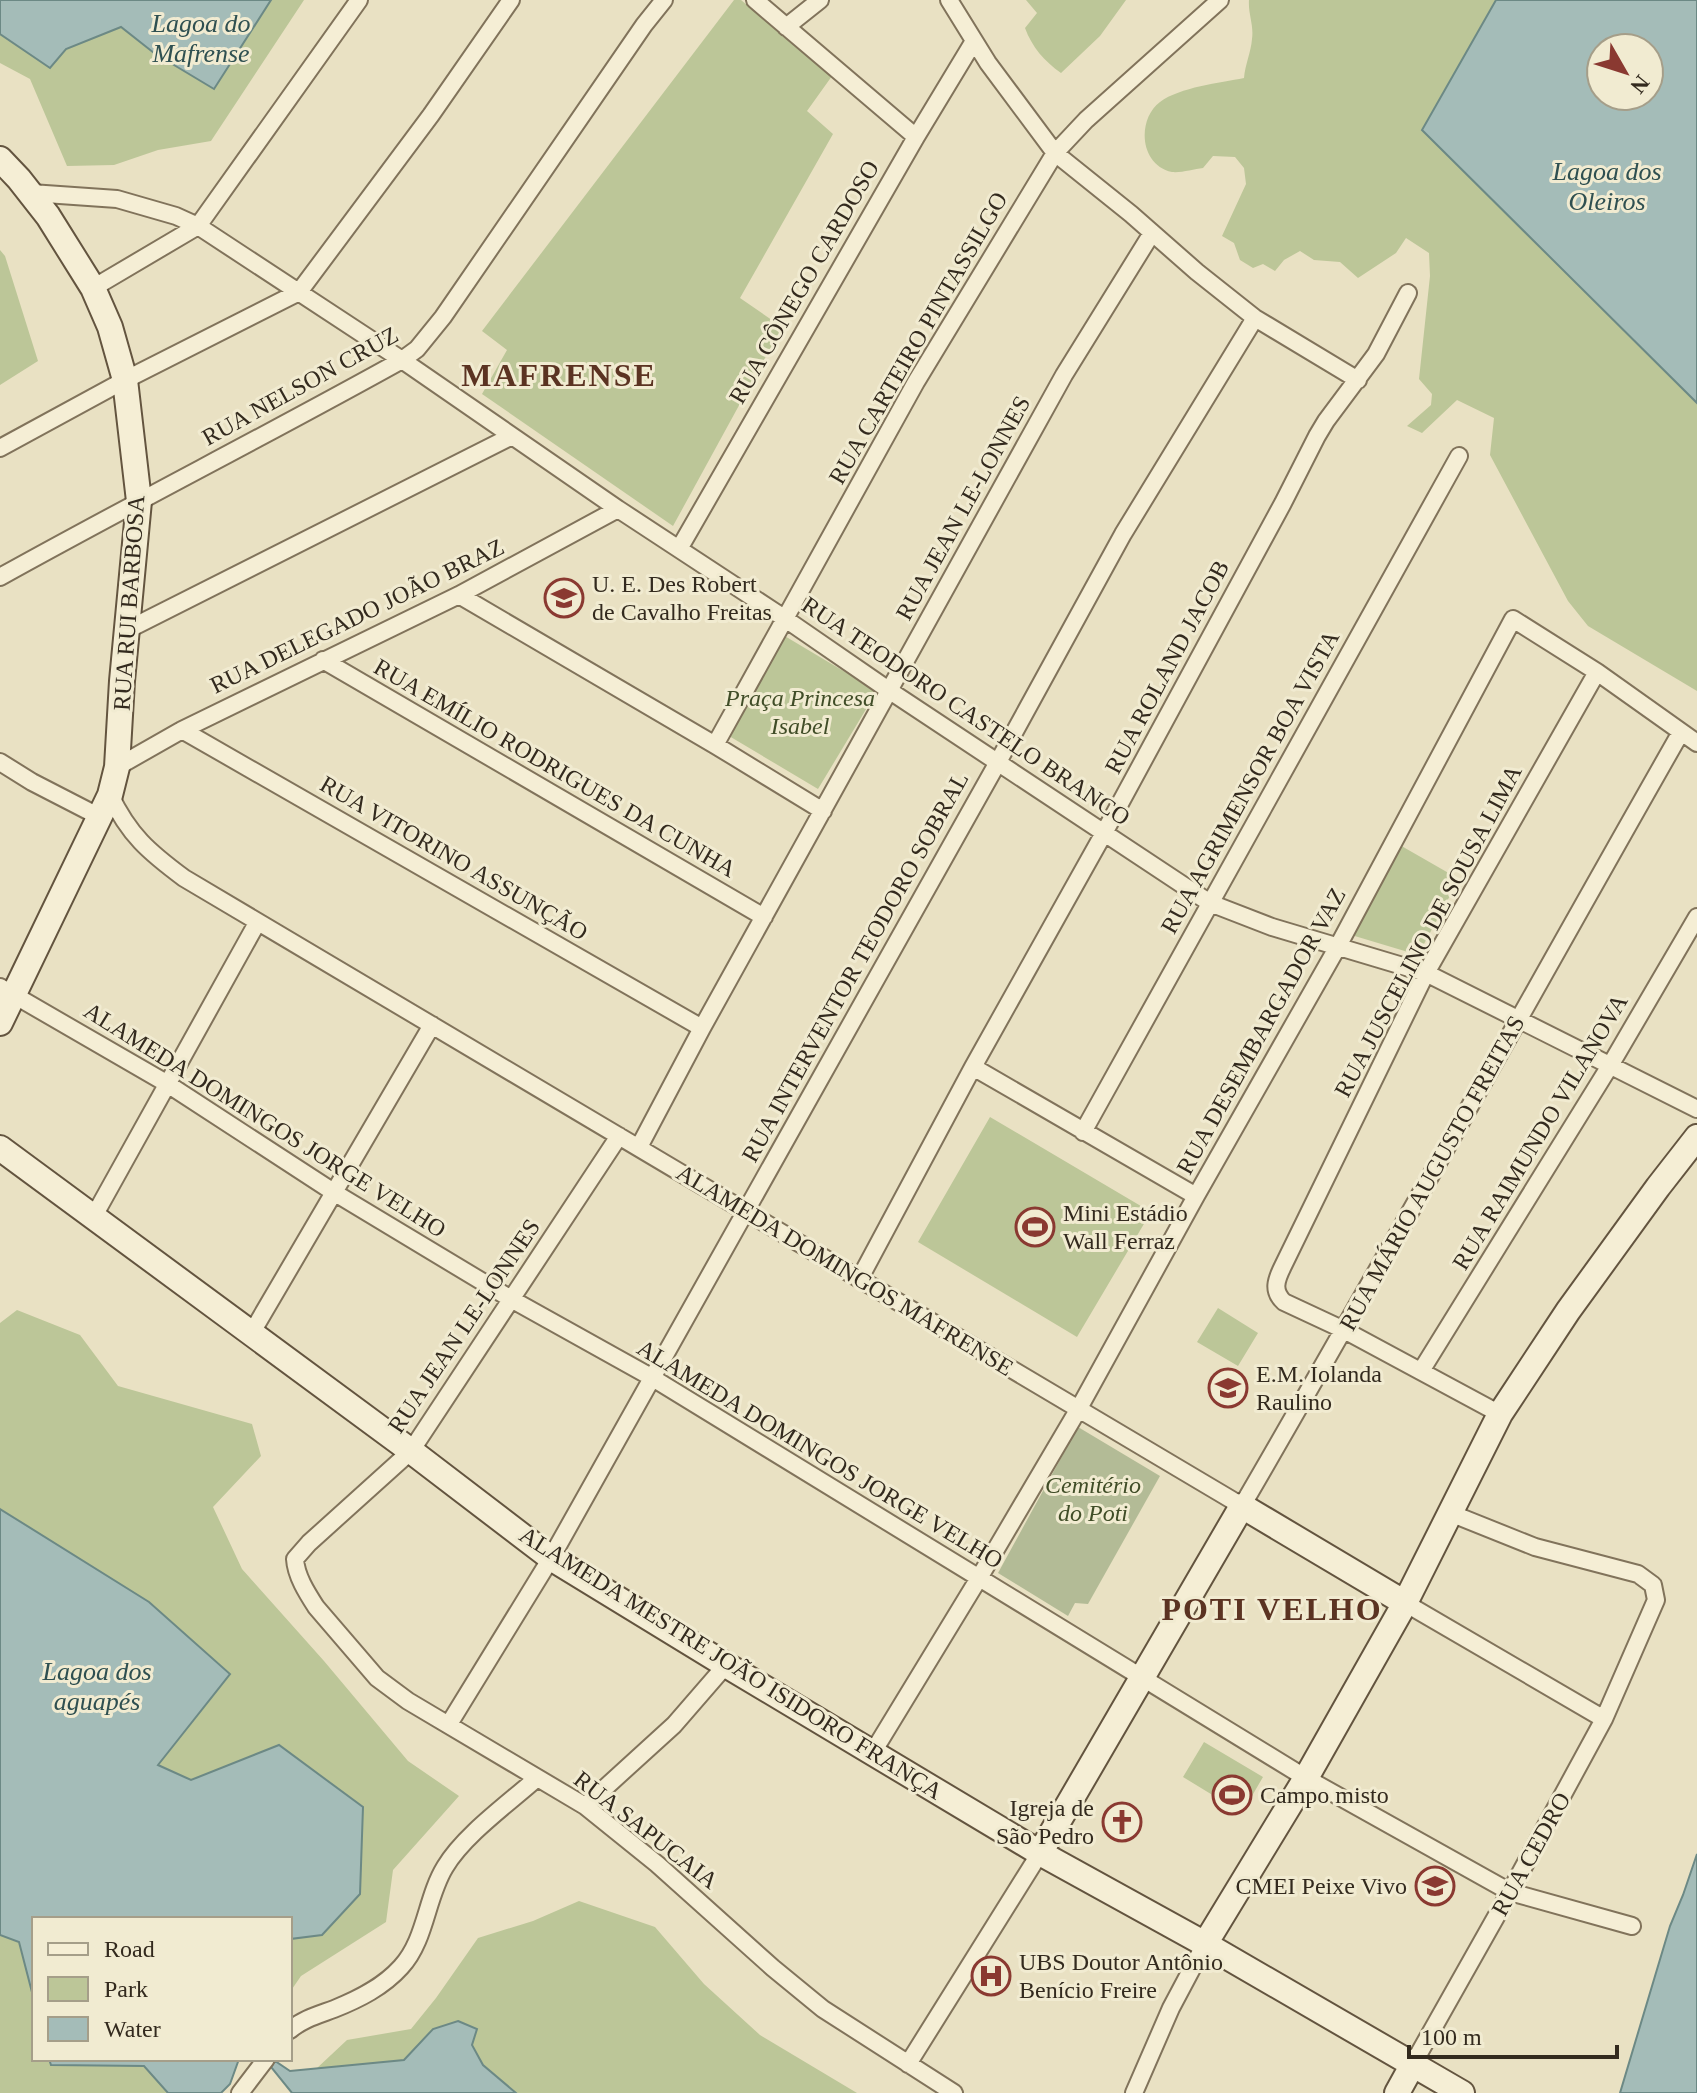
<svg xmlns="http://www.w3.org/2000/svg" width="1697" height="2093" font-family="'Times New Roman',serif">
<rect width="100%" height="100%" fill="#e9e1c3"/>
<!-- green -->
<path fill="#bcc698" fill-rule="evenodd" d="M271 0H304L211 141 158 150 114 165 67 166 30 79 0 63V34L50 68 66 49 122 27 154 53 214 89Z
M734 0H741L832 76 807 111 833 134 740 298 782 327 673 526 482 394 507 350 482 331Z
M1026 0H1126L1100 36 1061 73C1044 61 1032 47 1025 28L1037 13Z
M1249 0H1697V691L1588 626 1568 601 1490 455 1494 418 1457 400 1422 433 1407 426 1431 405 1432 394 1419 379 1430 276 1429 253 1406 238 1396 253 1358 278 1340 262 1314 260 1300 251 1284 260 1275 271 1263 264 1253 268 1240 260 1234 243 1222 236 1246 184 1244 168 1235 157 1213 156 1203 168C1194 169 1181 173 1172 172 1139 165 1137 119 1160 102 1180 87 1220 83 1244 78 1245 65 1251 52 1252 39 1254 25 1248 14 1249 0ZM1601 48H1649V96H1601Z
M0 250 5 256 38 361 0 385Z
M783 635 877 691 818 789 724 733Z
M1398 844 1459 879 1418 955 1348 934Z
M990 1117 1151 1212 1077 1337 918 1242Z
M1218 1308 1258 1333 1238 1366 1197 1342Z
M17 1310 80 1335 118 1386 252 1424 261 1456 213 1507 242 1569 324 1661 408 1761 459 1796 393 1870 386 1922 301 1976 290 1992V1939L322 1935 279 1745 191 1780 157 1764 149 1602 0 1509V1323Z
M1204 1742 1263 1777 1242 1813 1183 1777Z
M579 1901 655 1927 704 1984 760 2035 857 2093H516L483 2065 472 2045 433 2029 404 2060 316 2069 347 2040 411 2029 436 1998 478 1938 533 1921Z
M0 1935 19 1942 34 2000V2059H49L51 2065 144 2066 168 2093H0Z"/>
<!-- cemetery -->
<path fill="#b3bb96" d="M1078 1427 1160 1476 1088 1604 1075 1603 1068 1616 998 1573Z"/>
<!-- water -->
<path fill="#a4bcb8" stroke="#6c8985" stroke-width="2" fill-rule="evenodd" d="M0 0H271L214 89 154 53 121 27 66 49 50 68 0 34Z
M1496 0H1697V403L1422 130ZM1601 48H1649V96H1601Z
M0 1509 149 1602 230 1674 158 1765 191 1780 279 1745 363 1807 360 1894 322 1935 290 1939V1919H34V2000L19 1942 0 1935Z
M1697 1854V2093H1620L1670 1926 1683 1895Z
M458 2021 477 2029 472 2045 483 2065 516 2093H292L271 2067 275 2061 290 2071 404 2060 433 2029Z
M49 2059H239L230 2084 221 2093H168L144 2066 51 2065Z"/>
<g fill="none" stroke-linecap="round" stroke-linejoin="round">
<!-- street casing -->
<g stroke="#81735b" stroke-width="20">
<path id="street" d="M755 0 916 137
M949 0 988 63 1055 153 1131 214 1197 272 1255 318 1358 380
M786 27 820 0
M31 193 117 199 176 216 198 226 402 360 618 509 784 618 890 691 1210 903 1272 927 1426 973 1697 1109
M93 288 198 226 359 0
M0 448 125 380 299 292 431 115 511 0
M679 549 916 137 974 41
M0 577C133 503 269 434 402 360L417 349 443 317 644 25 664 0
M459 595 715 745 823 811
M127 630 512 436
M323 660 764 917
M182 730 702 1028
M715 745 916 382 1055 153 1086 120 1220 0
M0 762 32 782 100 817
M117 767 182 730 459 595 618 509
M110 795C129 835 149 852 184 878L1242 1506C1391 1250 1534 990 1681 732
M0 987 166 1083 335 1193 511 1299 651 1377 1306 1778 1510 1892 1632 1926
M973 1067 1196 1196
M1083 1132 1459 456
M619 1136 411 1451 309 1543 295 1559C296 1576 307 1593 316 1607L377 1678 408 1701 585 1806 657 1864 773 1968 823 2009 954 2093
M639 1147 702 1028 1064 375 1152 233
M94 1216 257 923
M860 1278 973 1067 1104 833 1283 503 1317 436 1326 421 1376 354 1408 293
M251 1334 432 1025
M1421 1371 1611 1064 1697 917
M1500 1414 1344 1330 1284 1302C1272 1291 1276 1280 1283 1266L1426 973 1597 672
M1405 1603 1604 1719
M449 1724 551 1558 998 762 1123 534 1255 318
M873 1752 979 1578 1078 1410 1196 1196 1337 948 1513 619 1597 672 1697 743
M585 1806 674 1725 726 1665
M290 2030C303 2019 318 2015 334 2009 359 1999 383 1987 401 1967 426 1940 426 1898 445 1867 464 1835 509 1803 537 1778
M908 2064 1040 1853
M1413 2064 1510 1892 1604 1719 1656 1600 1653 1585 1638 1574 1535 1547 1450 1513
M240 2093 266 2059
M1134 2093 1171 2008 1205 1944"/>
</g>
<!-- secondary casing -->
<g stroke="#63543f" stroke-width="28">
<path id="secondary" d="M0 159 19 179 48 216 93 288 110 327 125 380 139 501 122 681 117 767 110 795 0 1023
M0 1148 411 1451 551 1558 726 1665 1040 1853 1205 1944 1462 2093
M1040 1853 1242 1506 1405 1603
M1205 1944 1306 1778 1405 1603 1500 1414 1568 1311 1658 1187 1697 1137
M1397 2093 1413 2064"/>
</g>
<!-- street -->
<use href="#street" stroke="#f5eed5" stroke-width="16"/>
<!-- secondary -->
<use href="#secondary" stroke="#f5eed5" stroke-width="24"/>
</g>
<!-- icons -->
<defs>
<g id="school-ring" transform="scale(2)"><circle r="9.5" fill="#f1ebd1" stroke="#8a3931" stroke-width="1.5"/><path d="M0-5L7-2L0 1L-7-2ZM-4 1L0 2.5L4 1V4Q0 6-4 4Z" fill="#8a3931"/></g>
<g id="stadium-ring" transform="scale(2)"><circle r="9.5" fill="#f1ebd1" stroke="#8a3931" stroke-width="1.5"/><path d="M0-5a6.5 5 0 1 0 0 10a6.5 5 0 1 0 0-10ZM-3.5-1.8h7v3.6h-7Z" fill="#8a3931"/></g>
<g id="church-ring" transform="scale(2)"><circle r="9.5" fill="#f1ebd1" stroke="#8a3931" stroke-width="1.5"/><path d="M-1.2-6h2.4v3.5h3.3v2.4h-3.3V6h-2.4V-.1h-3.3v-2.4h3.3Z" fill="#8a3931"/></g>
<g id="hospital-ring" transform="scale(2)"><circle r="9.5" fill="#f1ebd1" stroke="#8a3931" stroke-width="1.5"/><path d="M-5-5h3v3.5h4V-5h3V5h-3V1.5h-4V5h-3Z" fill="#8a3931"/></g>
</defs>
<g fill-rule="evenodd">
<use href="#school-ring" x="564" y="598"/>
<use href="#stadium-ring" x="1035" y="1227"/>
<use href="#school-ring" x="1228" y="1388"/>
<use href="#stadium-ring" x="1232" y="1795"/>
<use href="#church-ring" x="1122" y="1822"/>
<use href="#school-ring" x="1435" y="1886"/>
<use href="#hospital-ring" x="991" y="1976"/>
</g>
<g text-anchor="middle" stroke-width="6" stroke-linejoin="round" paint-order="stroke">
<!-- street labels -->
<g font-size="24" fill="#332a1e" stroke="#f1ebd1">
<text transform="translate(804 282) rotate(-60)" y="8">RUA CÔNEGO CARDOSO</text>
<text transform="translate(918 338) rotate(-60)" y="8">RUA CARTEIRO PINTASSILGO</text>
<text transform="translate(300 386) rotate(-29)" y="8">RUA NELSON CRUZ</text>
<text transform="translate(963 508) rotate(-61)" y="8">RUA JEAN LE-LONNES</text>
<text transform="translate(129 603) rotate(-86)" y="8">RUA RUI BARBOSA</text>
<text transform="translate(357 616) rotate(-26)" y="8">RUA DELEGADO JOÃO BRAZ</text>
<text transform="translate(1167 667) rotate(-62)" y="8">RUA ROLAND JACOB</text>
<text transform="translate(966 711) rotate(34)" y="8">RUA TEODORO CASTELO BRANCO</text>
<text transform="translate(555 768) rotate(30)" y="8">RUA EMÍLIO RODRIGUES DA CUNHA</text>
<text transform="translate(1250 782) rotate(-61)" y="8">RUA AGRIMENSOR BOA VISTA</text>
<text transform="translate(454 858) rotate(30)" y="8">RUA VITORINO ASSUNÇÃO</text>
<text transform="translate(1428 931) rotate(-62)" y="8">RUA JUSCELINO DE SOUSA LIMA</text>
<text transform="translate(855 967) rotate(-61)" y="8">RUA INTERVENTOR TEODORO SOBRAL</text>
<text transform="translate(1261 1031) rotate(-61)" y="8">RUA DESEMBARGADOR VAZ</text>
<text transform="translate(265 1120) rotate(32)" y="8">ALAMEDA DOMINGOS JORGE VELHO</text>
<text transform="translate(1540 1132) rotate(-59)" y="8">RUA RAIMUNDO VILANOVA</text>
<text transform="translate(1432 1173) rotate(-61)" y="8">RUA MÁRIO AUGUSTO FREITAS</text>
<text transform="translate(845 1270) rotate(31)" y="8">ALAMEDA DOMINGOS MAFRENSE</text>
<text transform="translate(464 1326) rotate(-56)" y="8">RUA JEAN LE-LONNES</text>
<text transform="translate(820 1454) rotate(31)" y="8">ALAMEDA DOMINGOS JORGE VELHO</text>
<text transform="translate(731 1663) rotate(32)" y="8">ALAMEDA MESTRE JOÃO ISIDORO FRANÇA</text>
<text transform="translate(646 1830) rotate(38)" y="8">RUA SAPUCAIA</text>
<text transform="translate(1531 1854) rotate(-61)" y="8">RUA CEDRO</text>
</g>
<!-- poi labels -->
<g font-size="24" fill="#332a1e" stroke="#f1ebd1" text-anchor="start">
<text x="592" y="592">U. E. Des Robert<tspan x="592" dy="28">de Cavalho Freitas</tspan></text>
<text x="1063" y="1221">Mini Estádio<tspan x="1063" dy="28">Wall Ferraz</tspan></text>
<text x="1256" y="1382">E.M. Iolanda<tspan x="1256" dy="28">Raulino</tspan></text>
<text x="1260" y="1803">Campo misto</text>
<text x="1094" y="1816" text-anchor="end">Igreja de<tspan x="1094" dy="28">São Pedro</tspan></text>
<text x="1407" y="1894" text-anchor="end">CMEI Peixe Vivo</text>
<text x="1019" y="1970">UBS Doutor Antônio<tspan x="1019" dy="28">Benício Freire</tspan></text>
</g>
<!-- park labels -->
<g font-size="24" font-style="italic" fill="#404d27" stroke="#f1ebd1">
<text x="800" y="706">Praça Princesa<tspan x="800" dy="28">Isabel</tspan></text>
<text x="1093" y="1493">Cemitério<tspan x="1093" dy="28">do Poti</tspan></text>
</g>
<!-- water labels -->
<g font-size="26" font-style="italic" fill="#2f5051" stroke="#f1ebd1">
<text x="201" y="32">Lagoa do<tspan x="201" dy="30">Mafrense</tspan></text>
<text x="1607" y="180">Lagoa dos<tspan x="1607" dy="30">Oleiros</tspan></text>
<text x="97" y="1680">Lagoa dos<tspan x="97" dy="30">aguapés</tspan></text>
</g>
<!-- district labels -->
<g font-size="32" font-weight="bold" letter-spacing="2" fill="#5b3322" stroke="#f1ebd1">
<text x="559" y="386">MAFRENSE</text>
<text x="1272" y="1620">POTI VELHO</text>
</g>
</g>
<!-- legend -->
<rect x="32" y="1917" width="260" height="144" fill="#f1ebd1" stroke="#a59e89" stroke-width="2"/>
<rect x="48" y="1943" width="40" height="12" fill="#f5eed5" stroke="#a59e89" stroke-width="2"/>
<text x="104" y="1957" font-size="24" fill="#332a1e">Road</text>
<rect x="48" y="1977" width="40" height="24" fill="#bcc698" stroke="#a59e89" stroke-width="2"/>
<text x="104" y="1997" font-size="24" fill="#332a1e">Park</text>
<rect x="48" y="2017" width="40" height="24" fill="#a4bcb8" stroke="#a59e89" stroke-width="2"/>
<text x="104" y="2037" font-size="24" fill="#332a1e">Water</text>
<!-- north arrow -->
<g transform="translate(1625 72) rotate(129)"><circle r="38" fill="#f1ebd1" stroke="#a59e89" stroke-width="2"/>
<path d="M0-6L14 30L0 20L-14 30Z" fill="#8a3931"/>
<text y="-12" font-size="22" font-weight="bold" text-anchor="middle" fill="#332a1e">N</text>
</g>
<!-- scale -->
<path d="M1409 2045v12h208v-12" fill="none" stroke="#332a1e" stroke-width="4"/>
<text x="1421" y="2045" font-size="24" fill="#332a1e" stroke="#f1ebd1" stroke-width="6" paint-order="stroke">100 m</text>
</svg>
